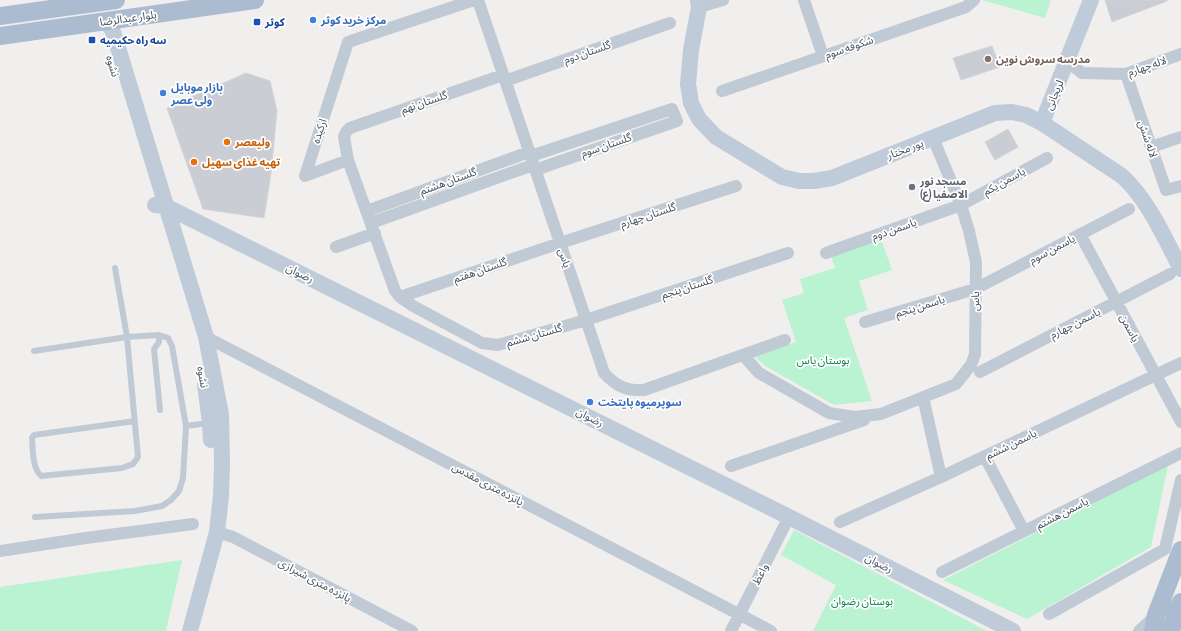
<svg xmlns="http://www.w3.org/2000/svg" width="1181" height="631" font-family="'Asap Condensed','Noto Sans Arabic',sans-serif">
<rect width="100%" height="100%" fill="#f1eeee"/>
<!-- green -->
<path fill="#b9f3d1" d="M982 0H1051L1045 18Z
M881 239 892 270 859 281 868 310 844 318 872 401 834 405 767 367 755 357 796 342 782 300 804 293 800 279 835 268 831 256Z
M1168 465 1151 547 1027 619 943 580Z
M794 530 987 631H813L836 585 781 555Z
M182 560 166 631H0V587Z"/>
<!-- building -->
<path fill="#cacdd3" stroke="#d2d4da" d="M1105 0H1167V1L1112 22Z
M992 46 1000 67 961 80 953 58Z
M246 73 270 81 277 111 271 173 264 218 203 209 167 108Z
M1008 129 1018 147 995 160 985 142Z"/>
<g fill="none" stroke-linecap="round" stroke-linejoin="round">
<!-- service -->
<path stroke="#c0cad5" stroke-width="6" d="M115 268 127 337 138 457 133 464 122 468 41 476C32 467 33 450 32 438L34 435 135 421
M159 335V342L154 349 160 410
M34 351 127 337 159 335 168 338 172 346 186 426 183 478 179 491 171 500 162 506 135 511 35 517
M186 426 208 423"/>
<!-- minor -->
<path stroke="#c0cad5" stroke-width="12" d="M478 0 604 373C616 386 626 391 644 390L785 340
M804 0 823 56
M699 7 723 0
M1068 62 1082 73 1126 74 1181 54
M1126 74 1166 190 1181 186
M503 75 350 128 346 132 344 137 348 160 395 291 400 297 413 306 482 343 498 345 586 320 788 253
M505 81 670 23
M722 91 966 7 974 0
M1151 147 1181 137
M531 156 672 109 677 121 535 170
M348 160 305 176 348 42 474 0
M367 211 529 152
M371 223 533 165
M1080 234 1181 422
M336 247 375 233
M826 253 961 205 1047 158
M400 297 560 243 736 186
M865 322 975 289 1129 209
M206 337 771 631
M743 355 759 373 829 413 855 417 881 414 956 384 971 365 975 354 976 262 969 231 961 205 933 138
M980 372 1170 274
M923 397 941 477
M985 457 1024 531
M731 466 864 420
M840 522 941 477 1181 363
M217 532 233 537 412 631
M0 551 86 538 193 524
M942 572 1181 453
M1049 614 1165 549 1181 480
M731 631 789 517
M1139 631 1156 615"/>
<!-- secondary -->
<path stroke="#bfcbd9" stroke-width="16" d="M698 0 699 7 691 50 688 84 691 103 699 119 716 137 782 177 799 181H814L832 178 995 113 1012 112 1026 115 1042 123 1122 176C1149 201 1164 237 1181 269
M105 21 112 29 116 41 206 337 221 414 222 463 221 496 217 532 190 631
M1042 123 1091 0
M155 205 165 206 789 517 1013 631
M205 385 210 423 211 440"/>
<!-- primary -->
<path stroke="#abbcd0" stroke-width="18" d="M0 16 116 0
M0 36 255 0
M1153 631 1156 615 1181 550
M1171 631 1176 611 1181 602"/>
</g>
<!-- markers -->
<g fill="#3f7fe0" stroke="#fff" stroke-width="1.5">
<circle cx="313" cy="20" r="4"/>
<circle cx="163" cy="93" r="4"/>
<circle cx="590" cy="402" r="4"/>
</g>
<g fill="#1a4fb4" stroke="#fff" stroke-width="1.5">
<rect x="253" y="18" width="8" height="8" rx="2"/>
<rect x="88" y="36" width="8" height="8" rx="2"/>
</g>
<circle fill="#8d6e63" stroke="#fff" stroke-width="1.5" cx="988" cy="59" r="4"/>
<g fill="#e8710a" stroke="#fff" stroke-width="1.5">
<circle cx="227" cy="142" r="4"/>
<circle cx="194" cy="162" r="4"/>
</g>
<circle fill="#6b7280" stroke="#fff" stroke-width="1.5" cx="912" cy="187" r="4"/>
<g text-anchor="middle" stroke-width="3.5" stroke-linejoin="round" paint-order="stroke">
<!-- street labels -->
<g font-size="11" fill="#45515d" stroke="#fff">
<text transform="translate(128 18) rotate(-8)" y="4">بلوار عبدالرضا</text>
<text transform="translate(849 47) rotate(-19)" y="4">شکوفه سوم</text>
<text transform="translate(587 52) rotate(-19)" y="4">گلستان دوم</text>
<text transform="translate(113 66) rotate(73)" y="4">نشوه</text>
<text transform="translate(1147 66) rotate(-19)" y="4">لاله چهارم</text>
<text transform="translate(1054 95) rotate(-67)" y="4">لریجانی</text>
<text transform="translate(424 102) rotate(-19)" y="4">گلستان نهم</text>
<text transform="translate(319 131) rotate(-72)" y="4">ارکیده</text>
<text transform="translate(1148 139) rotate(71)" y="4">لاله شش</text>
<text transform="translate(606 145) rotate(-19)" y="4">گلستان سوم</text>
<text transform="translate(905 149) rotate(-21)" y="4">پور مختار</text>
<text transform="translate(448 181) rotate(-20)" y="4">گلستان هشتم</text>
<text transform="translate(1004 181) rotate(-29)" y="4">یاسمن یکم</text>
<text transform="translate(648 215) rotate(-18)" y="4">گلستان چهارم</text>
<text transform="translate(894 229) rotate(-19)" y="4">یاسمن دوم</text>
<text transform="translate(1052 249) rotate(-28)" y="4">یاسمن سوم</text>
<text transform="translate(565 258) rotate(71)" y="4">یاس</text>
<text transform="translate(480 270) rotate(-19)" y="4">گلستان هفتم</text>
<text transform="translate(300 273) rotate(26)" y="4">رضوان</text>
<text transform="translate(687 287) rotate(-18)" y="4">گلستان پنجم</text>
<text transform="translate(975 301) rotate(-89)" y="4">یاس</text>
<text transform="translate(920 306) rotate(-17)" y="4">یاسمن پنجم</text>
<text transform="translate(1075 323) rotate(-27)" y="4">یاسمن چهارم</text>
<text transform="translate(1130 328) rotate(62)" y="4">یاسمن</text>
<text transform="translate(534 335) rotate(-16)" y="4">گلستان ششم</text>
<text transform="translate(203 377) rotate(80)" y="4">نشوه</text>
<text transform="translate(590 417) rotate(27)" y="4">رضوان</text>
<text transform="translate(1011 444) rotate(-26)" y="4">یاسمن ششم</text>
<text transform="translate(488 484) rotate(28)" y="4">پانزده متری مقدس</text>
<text transform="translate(1062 513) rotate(-27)" y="4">یاسمن هشتم</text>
<text transform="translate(879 563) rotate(27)" y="4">رضوان</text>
<text transform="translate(760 574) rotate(-63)" y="4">واعظ</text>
<text transform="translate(315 580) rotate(28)" y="4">پانزده متری شیرازی</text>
</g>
<!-- shop labels -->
<g font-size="11" font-weight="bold" fill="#366cbe" stroke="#fff" text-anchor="start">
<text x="321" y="24">مرکز خرید کوثر</text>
<text x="171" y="91">بازار موبایل<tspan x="171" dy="13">ولی عصر</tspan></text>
<text x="598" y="406">سوپرمیوه پایتخت</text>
</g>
<!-- transit labels -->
<g font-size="11" font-weight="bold" fill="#164399" stroke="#fff" text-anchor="start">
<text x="265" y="26">کوثر</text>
<text x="100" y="44">سه راه حکیمیه</text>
</g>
<!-- education labels -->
<g font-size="11" font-weight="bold" fill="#785e54" stroke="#fff" text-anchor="start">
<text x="996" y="63">مدرسه سروش نوین</text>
</g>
<!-- food labels -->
<g font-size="11" font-weight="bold" fill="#c56008" stroke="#fff" text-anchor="start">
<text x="235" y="146">ولیعصر</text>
<text x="202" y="166">تهیه غذای سهیل</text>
</g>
<!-- worship labels -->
<g font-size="11" font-weight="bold" fill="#5b616d" stroke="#fff" text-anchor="start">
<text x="920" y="185">مسجد نور<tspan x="920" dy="13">الاصفیا (ع)</tspan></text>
</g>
<!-- park labels -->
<g font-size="11" fill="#0f854f" stroke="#fff">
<text x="823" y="364">بوستان یاس</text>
<text x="862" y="605">بوستان رضوان</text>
</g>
</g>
</svg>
